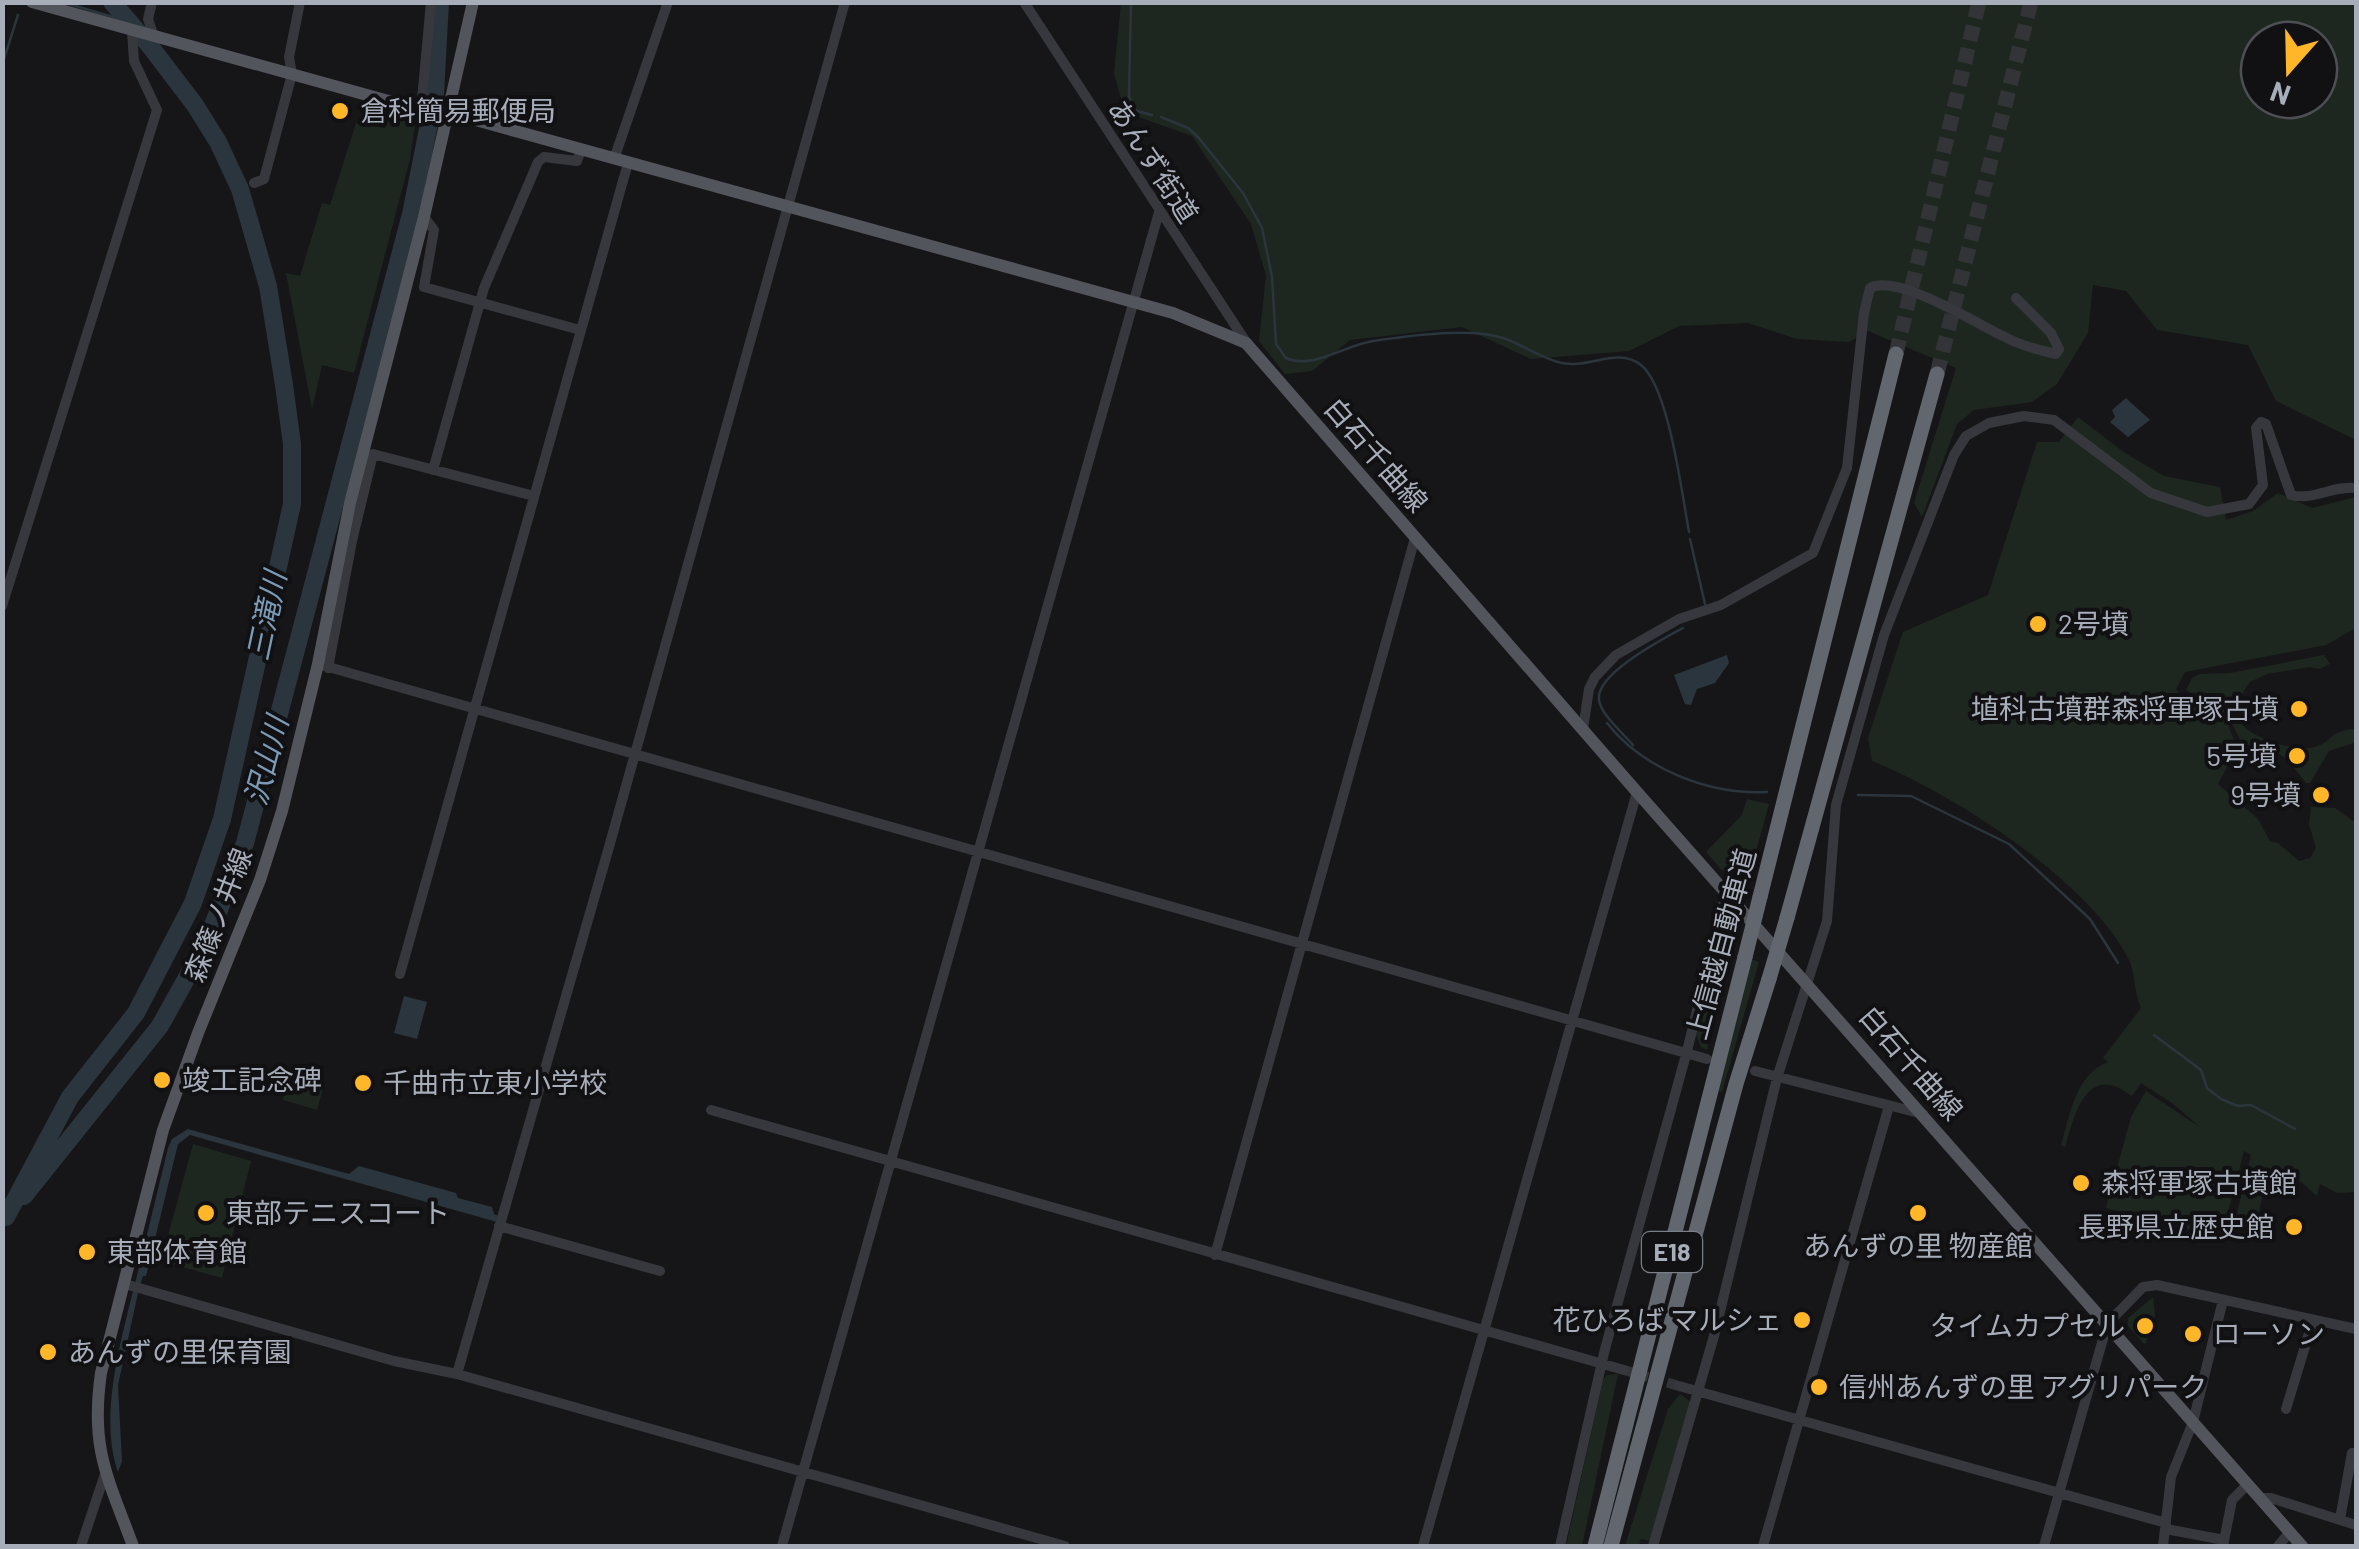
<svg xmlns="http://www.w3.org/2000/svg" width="2359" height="1549" font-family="Barlow,'Noto Sans JP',sans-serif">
<rect width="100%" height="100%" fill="#161618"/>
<!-- green -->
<path fill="#1e271f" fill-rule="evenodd" d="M1121 3H2356V440L2276 401 2248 345 2157 330 2126 291 2093 285 2088 333 2057 384 2032 402 1974 410 1957 424 1922 517 1914 503 1956 368 1868 331 1849 342 1797 339 1748 323 1679 326 1629 351 1531 359 1462 327 1350 340 1312 371 1285 374 1259 341 1266 275 1251 224 1192 136 1133 115 1123 106 1114 73ZM2259 40H2319V100H2259Z
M386 111 416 119 410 159 354 373 322 365 312 409 286 273 300 276 322 203 330 205 356 123 385 128Z
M2078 417 2125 453 2164 476 2220 487 2226 520 2253 511 2278 493 2312 508 2356 497V628L2326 645 2185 672 2176 689 2183 698 2226 719 2237 748 2218 784 2258 819 2270 841 2278 843 2299 861 2310 858 2316 848 2309 824 2311 807 2335 808 2353 821 2356 818V1192L2337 1193 2320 1184 2317 1196 2300 1181 2276 1180 2262 1198 2254 1233 2239 1228 2241 1219 2236 1217 2251 1155 2244 1151 2227 1216 2223 1215 2220 1223 2210 1230 2206 1228 2205 1233 2106 1208 2131 1117 2146 1091 2201 1128 2172 1103 2141 1083 2132 1096C2126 1092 2117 1086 2110 1085 2081 1079 2071 1127 2065 1147L2061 1145C2070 1116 2075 1074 2108 1062L2103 1058 2141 1008C2133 991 2136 971 2127 956 2086 879 1952 793 1872 761L1868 738 1903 632 1988 595 2037 442H2059Z
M2324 655 2330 664 2319 669 2310 667 2267 674 2250 682C2244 690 2234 707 2238 718 2244 737 2297 753 2315 747 2334 741 2329 730 2356 729L2354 743 2329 751 2310 783H2306C2282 751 2280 751 2242 743L2229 718 2186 690 2192 678 2199 674 2230 673Z
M1747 799 1769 804 1744 895 1706 852 1742 815Z
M1727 935 1733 936 1707 1050 1701 1047 1695 1033 1717 944Z
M1751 959 1759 962 1722 1092 1718 1091Z
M290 1075 324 1085 317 1110 283 1100Z
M193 1144 251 1161 222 1278 161 1261Z
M2153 1297 2155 1316 2145 1345 2128 1326V1318Z
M1618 1374 1582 1546H1566L1603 1380 1607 1375Z
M1680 1394 1691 1402 1650 1541 1641 1539 1639 1545 1642 1546H1625L1668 1409Z"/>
<!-- water -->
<path fill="#2b353d" d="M2126 398 2150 420 2128 437 2110 422 2115 417 2112 410Z
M1727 655 1729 663 1715 683 1697 689 1691 705 1685 704 1674 675Z
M404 996 427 1002 417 1039 394 1033Z
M188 1129 349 1174 359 1166 456 1193 458 1198 492 1207 494 1214 498 1216 497 1222 190 1135 178 1144 146 1276H143L140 1285 135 1284 168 1148 172 1139Z
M133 1291 138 1293 118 1385 122 1461 118 1472C99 1419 120 1344 133 1291Z"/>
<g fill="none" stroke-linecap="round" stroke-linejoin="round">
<!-- stream -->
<path stroke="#2b353d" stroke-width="2.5" d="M62 2 130 22
M1131 2 1129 97 1137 111 1152 115
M2 65 18 15
M1161 117 1188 128 1198 137 1243 193 1262 228 1272 277 1276 344 1286 358C1313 370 1345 345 1373 341 1409 336 1468 327 1503 338 1525 345 1550 365 1574 364 1596 364 1620 349 1641 365 1669 387 1682 495 1689 532
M1690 539 1705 604
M1607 723C1643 769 1709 795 1767 792
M1633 745C1623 733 1601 715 1599 700 1595 674 1663 639 1683 628
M1858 795 1911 796 2009 844 2090 919 2118 963
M2154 1035 2201 1070 2207 1088 2221 1099 2238 1106 2251 1105 2295 1129"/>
<!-- river -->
<path stroke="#2b353d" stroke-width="18" d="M24 1196 160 1026 206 943 245 843 411 214 435 94 440 2
M6 1217 70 1097 136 1013 193 903 222 819 292 504V444L284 385 268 286 240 189 218 142 195 105 150 46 112 2"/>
<!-- minor-tunnel -->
<path stroke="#333438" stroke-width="10" stroke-dasharray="10 5" stroke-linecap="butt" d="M1624 1370 1679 1386"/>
<!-- highway-tunnel -->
<path stroke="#333438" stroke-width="15" stroke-dasharray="15 8" stroke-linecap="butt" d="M1896 354 1979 2
M1937 374 2031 2"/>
<!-- minor -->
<path stroke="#37383e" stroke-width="10" d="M152 2 148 19 154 37
M1024 2 1246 342
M421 110 431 2
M614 159 668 2
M254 183 264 179 292 74 289 57 300 2
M424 217 434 230 424 287 580 330
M433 470 484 288 538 162 544 157 577 161 581 150
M2 606 157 110 134 61 132 31
M318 664 1707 1059
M328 668 352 541 373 454 534 496
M1583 729 1589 689 1595 677 1616 655 1679 619 1721 605 1813 553 1847 468 1864 313 1870 288C1897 273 1975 323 2003 336 2019 345 2038 350 2056 354L2059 349 2051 333 2016 298
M400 974 628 163
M1755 1071 1923 1114
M711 1110 1624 1370
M499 1226 660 1271
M1215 1255 1415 538
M125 1284 394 1361 457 1374 1065 1546
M457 1374 609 847 845 2
M1679 1386 2166 1523
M2286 1409 2313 1320
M2260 1498H2271L2356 1525
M2340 1519 2352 1453
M2166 1529 2224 1540
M81 1546 105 1474
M782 1546 1159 212
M1423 1546 1637 792
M1560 1546 1605 1349 1687 1051 1726 893
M1653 1546 1714 1336 1777 1078 1827 921 1836 805 1884 635 1954 455 1966 436 1989 423 2024 416 2054 420 2151 493 2207 512 2249 504 2263 485 2256 428 2261 422 2266 424 2291 495C2313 501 2334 485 2356 488
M1763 1546 1889 1106
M2044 1546 2105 1332 2108 1323 2143 1287 2157 1285 2356 1329
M2163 1546 2171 1477 2193 1422 2223 1300
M2223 1546 2232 1500 2248 1484
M2278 1546 2290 1532"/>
<!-- major -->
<path stroke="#53555d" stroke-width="12" d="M32 2 421 110 465 117 1173 313 1246 343 1637 792 2302 1546
M133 1546C108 1478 90 1449 101 1373L163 1130 198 1033 260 880 282 811 318 664 350 503 424 217 473 2"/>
<!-- highway -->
<path stroke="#62666f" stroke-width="15" d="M1760 897 1896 354
M1787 918 1937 374
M1595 1546 1745 957
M1611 1546 1736 1084 1769 979"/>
<!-- highway-bridge -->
<path stroke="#62666f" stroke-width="15" d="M1745 957 1760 897
M1769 979 1787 918"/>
</g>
<!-- markers -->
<g fill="#ffb628" stroke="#111113" stroke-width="4">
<circle cx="340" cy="111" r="10"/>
<circle cx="2038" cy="624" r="10"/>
<circle cx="2299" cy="709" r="10"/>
<circle cx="2297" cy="756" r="10"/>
<circle cx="2321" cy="795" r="10"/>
<circle cx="162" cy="1080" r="10"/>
<circle cx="363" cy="1083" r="10"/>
<circle cx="2081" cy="1183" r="10"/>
<circle cx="206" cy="1213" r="10"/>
<circle cx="1918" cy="1213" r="10"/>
<circle cx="2294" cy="1227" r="10"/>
<circle cx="87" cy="1252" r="10"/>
<circle cx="1802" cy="1320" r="10"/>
<circle cx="2145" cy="1326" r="10"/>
<circle cx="2193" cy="1334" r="10"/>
<circle cx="48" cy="1352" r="10"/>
<circle cx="1819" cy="1387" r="10"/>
</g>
<g text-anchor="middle" stroke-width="8" stroke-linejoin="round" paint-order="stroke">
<!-- shield labels -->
<rect fill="#111113" stroke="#7a7e87" stroke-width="2.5" x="1642" y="1232" width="60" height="40" rx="8"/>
<g font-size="25" font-weight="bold" fill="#a7adb9">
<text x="1672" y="1261">E18</text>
</g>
<!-- poi labels -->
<g font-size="28" fill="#a7adb9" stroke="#111113" text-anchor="start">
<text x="360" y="121">倉科簡易郵便局</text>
<text x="2058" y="634">2号墳</text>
<text x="2279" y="719" text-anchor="end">埴科古墳群森将軍塚古墳</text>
<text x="2277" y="766" text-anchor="end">5号墳</text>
<text x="2301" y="805" text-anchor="end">9号墳</text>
<text x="182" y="1090">竣工記念碑</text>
<text x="383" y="1093">千曲市立東小学校</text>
<text x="2101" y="1193">森将軍塚古墳館</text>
<text x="226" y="1223">東部テニスコート</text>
<text x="2274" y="1237" text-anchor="end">長野県立歴史館</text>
<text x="1918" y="1256" text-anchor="middle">あんずの里 物産館</text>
<text x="107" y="1262">東部体育館</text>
<text x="1782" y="1330" text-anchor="end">花ひろば マルシェ</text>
<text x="2125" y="1336" text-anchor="end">タイムカプセル</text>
<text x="2213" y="1344">ローソン</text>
<text x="68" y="1362">あんずの里保育園</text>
<text x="1839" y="1397">信州あんずの里 アグリパーク</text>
</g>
<!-- street labels -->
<g font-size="28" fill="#a7adb9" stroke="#111113">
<text transform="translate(1153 161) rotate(57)" y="10">あんず街道</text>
<text transform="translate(1376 455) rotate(49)" y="10">白石千曲線</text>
<text transform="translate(218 915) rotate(-69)" y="10">森篠ノ井線</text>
<text transform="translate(1721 944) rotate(-75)" y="10">上信越自動車道</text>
<text transform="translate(1911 1063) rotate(49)" y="10">白石千曲線</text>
</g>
<!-- water labels -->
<g font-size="30" font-style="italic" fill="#7c9bb7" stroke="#111113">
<text transform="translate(267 616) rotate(-78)" y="10">三滝川</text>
<text transform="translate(267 761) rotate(-75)" y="10">沢山川</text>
</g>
</g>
<!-- border -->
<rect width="2359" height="1549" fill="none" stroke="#a7adb9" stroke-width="10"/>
<!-- north arrow -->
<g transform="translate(2289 70) rotate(200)"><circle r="48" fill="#111113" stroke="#4d4f55" stroke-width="2.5"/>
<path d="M0-8L18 38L0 25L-18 38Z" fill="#ffb628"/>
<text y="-15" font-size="28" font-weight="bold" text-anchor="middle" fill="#a7adb9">N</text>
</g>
</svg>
